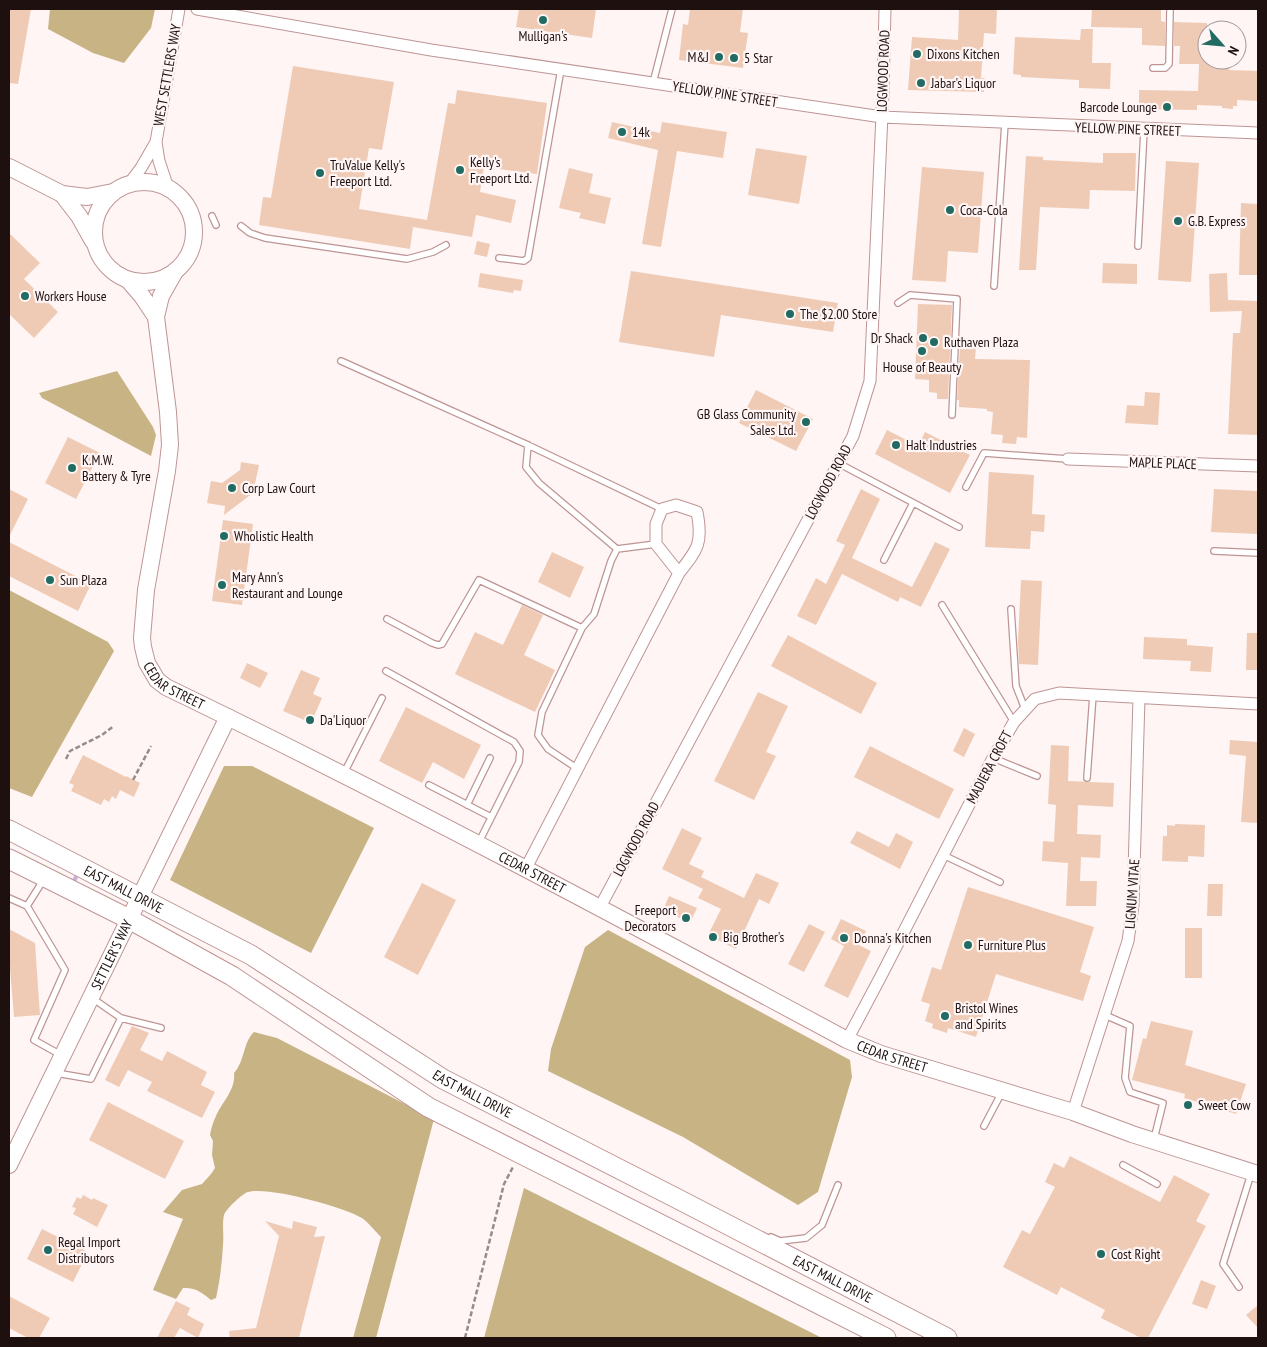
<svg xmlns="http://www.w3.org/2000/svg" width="1267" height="1347" font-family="'PT Sans Narrow',sans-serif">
<rect width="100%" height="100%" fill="#fef5f4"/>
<!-- forest -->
<path fill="#c8b385" d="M50 9H155L151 28 124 63 93 53 48 29Z
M117 371 153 427 156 435 151 456 42 398 39 393Z
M9 590 108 642 114 651 32 797 9 788Z
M224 766H252L374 828 311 953 170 880Z
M608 930 850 1060 852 1077 818 1192 798 1205 683 1137 548 1071 551 1049 585 947Z
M254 1032 277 1038 434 1119 376 1338H353L381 1237C375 1231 369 1223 362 1218 344 1207 268 1186 248 1192 243 1193 226 1209 224 1215 222 1224 224 1236 223 1245 222 1263 220 1280 216 1298L211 1300C203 1293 195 1287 183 1288L176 1299 153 1290 183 1219 163 1212 182 1190 202 1184 211 1174 215 1168 212 1155 213 1141 210 1135C211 1129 213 1122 216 1116 222 1102 236 1090 234 1073 245 1061 243 1042 254 1032Z
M524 1188 822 1338H484Z"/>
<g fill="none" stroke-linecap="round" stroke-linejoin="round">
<!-- stream -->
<path stroke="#cbaed9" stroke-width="4" d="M72 885 79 871"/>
</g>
<!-- building -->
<path fill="#efcbb6" d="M9 9H31L18 84 9 83Z
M519 9H596L592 38 516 27Z
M690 9H743L740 32 748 33 743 68 679 60 683 24 688 25Z
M959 9H997L996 34 984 33 981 78H985L984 92 908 90 912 37 958 40Z
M1092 9H1161V21L1165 22V46L1142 45V28L1091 27Z
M1174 22 1207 23V60H1229V70L1258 71V101L1237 100V106H1233V109L1222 108V106L1197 105V110L1139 109V90L1198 91 1199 64H1179L1180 46H1174Z
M1081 29H1093L1092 63H1111L1110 89 1079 88V80L1021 77V75L1013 74 1015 37 1080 40Z
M293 66 394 82 382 150 369 148 359 209 427 220 448 103 455 104 457 90 547 103 537 174 484 167 480 192 516 200 511 223 476 215 472 237 413 227 410 249 259 225 263 197 271 198Z
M612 122 660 133 662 122 727 132 723 158 677 151 661 247 642 244 658 150 608 138Z
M756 148 807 156 799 204 748 195Z
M1103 153H1136L1135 191 1090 190 1089 209 1040 207 1036 270H1019L1026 156 1043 157V160L1103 163Z
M1166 161 1199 163 1191 282 1158 280Z
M922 167 984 172 978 253 948 251 946 282 912 280Z
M569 168 593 174 589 193 611 198 605 224 579 218 581 213 559 208Z
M1241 203 1258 204V275H1239Z
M9 233 40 263 24 279 58 312 34 338 9 314Z
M477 241 490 244 487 257 474 254Z
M1103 263 1137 264V284L1102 283Z
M631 271 838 303 833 332 721 315 714 357 619 342Z
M480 273 523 280 521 291 514 290 513 293 478 287Z
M1227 273 1228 300 1258 301V435L1228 434 1233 333H1240L1242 311 1210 312 1209 274Z
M918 304 952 305 948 399H937V393L929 392V380L915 379Z
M960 346 976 347 975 359 1030 360 1027 438 1017 437 1016 444 1002 443 1003 435 991 434 993 412 987 411V409L959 407V400H957Z
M756 390 813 419 796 451 739 423Z
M1145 392 1160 393 1158 425 1125 423 1127 405 1144 406Z
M887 430 918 446 925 432 970 455 950 493 875 454Z
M68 437 100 453 76 499 45 483Z
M241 462 259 465 253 493 224 515 225 506 207 503 211 481 222 483 240 470Z
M989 472 1034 475 1032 514 1045 515 1044 532 1031 531 1030 549 985 547Z
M9 489 28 499 9 537Z
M861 489 880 499 852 558 912 587 935 542 950 549 921 607 900 597 898 602 842 574 816 625 797 616 816 578 826 584 845 545 836 541Z
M1214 489 1258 491V534L1211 532Z
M223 520 253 524 242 605 212 601Z
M9 542 91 584 78 611 9 576Z
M552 552 584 567 570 598 538 582Z
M1021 580 1042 581 1038 665 1019 664 1018 641Z
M522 605 543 615 524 655 555 670 535 712 455 674 475 632 503 645Z
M1247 633H1258V670H1246Z
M788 635 877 683 861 714 771 666Z
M1144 637 1187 639V645L1213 647 1211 672 1190 671 1191 661 1143 659Z
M247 663 268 673 260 688 240 678Z
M301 670 320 678 313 694 322 698 311 723 283 711Z
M758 692 788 706 766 752 776 756 754 800 714 781Z
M406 707 481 745 464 779 433 762 422 783 379 761Z
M964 728 975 734 964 757 953 751Z
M1230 740 1258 742V823L1241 822 1246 756 1229 754Z
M1051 745 1069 746 1068 781 1114 783 1113 807 1078 805 1077 834 1101 835 1100 858 1081 857 1080 881H1097L1096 906H1066L1068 863 1042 861 1043 841 1054 842 1056 805 1048 804Z
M870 746 954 789 939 819 854 777Z
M83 755 126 777V776L140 783 134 797 120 790 116 799 112 796 109 802 104 799 101 805 71 791 74 785 69 783Z
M1175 824 1205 825 1204 857 1188 856V862L1162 861 1163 836H1167V825L1175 826Z
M682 828 702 838 689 864 704 871 701 877 744 898 756 873 779 883 769 904 759 899 736 949 708 935 721 909 698 898 703 889 662 869Z
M857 831 889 847 896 833 913 842 900 869 850 843Z
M422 883 456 900 418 975 384 957Z
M1208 884H1223L1222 916H1207Z
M968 887 1094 927 1080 972 1091 976 1083 1001 996 974 976 1037 948 1028 947 1033 932 1028 933 1024 925 1021 930 1004 921 1001 932 967 941 970Z
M669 896 697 908 690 923 663 910Z
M841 919 866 931 859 945 871 951 848 998 824 986 844 946 831 939Z
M809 924 825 932 804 972 788 964Z
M1185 928H1202V978H1185Z
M9 929 35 943 40 1015 14 1017 9 957Z
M1151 1021 1193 1031 1185 1065 1246 1084 1236 1114 1184 1098 1185 1094 1132 1080 1143 1038 1146 1039Z
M132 1026 149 1033 140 1050 162 1061 167 1051 207 1072 201 1085 215 1092 202 1118 147 1091 152 1082 128 1070 119 1087 105 1080Z
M108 1102 184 1141 165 1179 89 1140Z
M1070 1156 1160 1202 1174 1175 1210 1194 1196 1221 1206 1226 1148 1338H1141L1101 1318 1105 1310 1061 1287 1057 1295 1003 1267 1022 1230 1030 1234 1055 1187 1045 1182 1054 1163 1064 1168Z
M83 1195 92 1200 93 1198 108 1205 97 1227 73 1214 76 1208 72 1207 77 1197 81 1199Z
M265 1221 292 1229 293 1221 317 1227 314 1237 325 1236 299 1338H230L229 1331 256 1328 279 1236Z
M42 1229 88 1252 73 1282 27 1259Z
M1201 1280 1216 1286 1207 1309 1192 1304Z
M9 1296 50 1318 39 1338H28L9 1328Z
M176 1301 190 1308 187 1315 204 1324 198 1338 180 1328 174 1338H157Z
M1258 1305V1328L1246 1315Z"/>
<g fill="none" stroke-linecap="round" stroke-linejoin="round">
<!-- service casing -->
<g stroke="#be9594" stroke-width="8">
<path id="service" d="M1153 68H1165L1169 64 1170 9
M653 83 672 9
M212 216 216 225
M241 226 250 233 265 238 407 259 433 252 446 245
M1138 246 1144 130
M499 258 524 261 528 258 561 69
M994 286 1005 123
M898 303 910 295 957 299 952 415
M341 361 528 445 662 509
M528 445 526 467 539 483 617 549
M838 463 959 527
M966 487 984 453 1068 459
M1214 551 1258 553
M884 560 913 503
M942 605 1014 722
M1011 609 1016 686 1025 709
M387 619 432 643 438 645 442 644 479 580 582 628
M386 671 514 742 520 751 519 762 479 842
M993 758 1037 776
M578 769 548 749 538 735 542 712 582 628 594 614 611 561 617 549 656 544
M344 773 382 698
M1087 778 1093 695
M429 785 491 817
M467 805 490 758
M943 855 1000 882
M9 898 27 906 65 970 34 1040 61 1055
M27 906 44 879
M1105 1015 1130 1026 1125 1078 1130 1092 1163 1103 1154 1139
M121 1018 161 1028
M56 1073 91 1079 121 1018 92 998
M984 1126 1002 1092
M1123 1165 1157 1184
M771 1237 780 1241 806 1238 822 1225 838 1185
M1239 1287 1223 1264 1251 1174"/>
</g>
<!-- minor casing -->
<g stroke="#be9594" stroke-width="13">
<path id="minor" d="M197 9 431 50 882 117 1258 133
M129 184 141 168 156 142
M168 188 159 161 156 142 179 9
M1068 459 1258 466
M526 868 679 573C698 549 703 543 697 512L676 505 662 509 656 524V544L679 573
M600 907 853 436 870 381 883 92 885 9
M847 1040 880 978 993 758 1014 722 1035 699 1059 693 1258 704
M1073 1112 1128 941 1133 905 1139 698"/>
</g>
<!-- secondary casing -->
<g stroke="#be9594" stroke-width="18">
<g id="secondary">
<path d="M9 167 62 194 87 197 113 192"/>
<circle cx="144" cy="232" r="50"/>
<path d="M62 194 79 216 93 241"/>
<path id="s1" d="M174 273 161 296 156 317 168 412 170 445 167 471 146 590 142 638 143 647 147 663 157 680 166 687C396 798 622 919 847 1040L881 1054 1073 1112 1132 1134 1258 1174"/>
<path d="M129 281 142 296 156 317"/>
<path id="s2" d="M9 1165 228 717"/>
</g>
</g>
<!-- primary casing -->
<g stroke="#be9594" stroke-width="21">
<g id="primary">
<path id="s3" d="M9 830 251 955 443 1079 676 1198 947 1338"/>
<path d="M9 859 129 919 232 976 428 1107 886 1338"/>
</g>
</g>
<!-- path -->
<path stroke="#988c8b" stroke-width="2.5" stroke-dasharray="5 2.5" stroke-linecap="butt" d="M66 759 70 751 102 735 114 726
M133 780 151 746
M9 961V960
M465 1338 504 1184 513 1167"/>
<!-- service -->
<use href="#service" stroke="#fff" stroke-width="5.5"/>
<!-- minor -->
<use href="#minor" stroke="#fff" stroke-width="11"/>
<!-- secondary -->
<use href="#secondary" stroke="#fff" stroke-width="16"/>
<!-- primary -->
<use href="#primary" stroke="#fff" stroke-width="19"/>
</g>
<!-- markers -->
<g fill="#226b63" stroke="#fef5f4" stroke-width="2">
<circle cx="543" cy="20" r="5"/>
<circle cx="917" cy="54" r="5"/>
<circle cx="719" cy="57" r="5"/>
<circle cx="734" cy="58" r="5"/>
<circle cx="921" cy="83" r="5"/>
<circle cx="1167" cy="107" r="5"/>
<circle cx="622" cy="132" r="5"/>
<circle cx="460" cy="170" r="5"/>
<circle cx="320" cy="173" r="5"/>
<circle cx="950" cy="210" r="5"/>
<circle cx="1178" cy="221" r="5"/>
<circle cx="25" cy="296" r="5"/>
<circle cx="790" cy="314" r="5"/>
<circle cx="923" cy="338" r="5"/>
<circle cx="934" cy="342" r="5"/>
<circle cx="922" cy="351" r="5"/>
<circle cx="806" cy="422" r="5"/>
<circle cx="896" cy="445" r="5"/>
<circle cx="72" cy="468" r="5"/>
<circle cx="232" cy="488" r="5"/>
<circle cx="224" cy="536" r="5"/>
<circle cx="50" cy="580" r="5"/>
<circle cx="222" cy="585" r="5"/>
<circle cx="310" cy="720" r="5"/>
<circle cx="686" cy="918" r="5"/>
<circle cx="713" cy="937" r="5"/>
<circle cx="844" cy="938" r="5"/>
<circle cx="968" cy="945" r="5"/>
<circle cx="945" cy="1016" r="5"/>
<circle cx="1188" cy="1105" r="5"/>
<circle cx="48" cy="1250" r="5"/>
<circle cx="1101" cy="1254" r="5"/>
</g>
<g text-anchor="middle" stroke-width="4.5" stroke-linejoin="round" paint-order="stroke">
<!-- poi labels -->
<g font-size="14" fill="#1f1010" stroke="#fef5f4" text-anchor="start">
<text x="543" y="41" text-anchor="middle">Mulligan's</text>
<text x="927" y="59">Dixons Kitchen</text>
<text x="709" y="62" text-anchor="end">M&amp;J</text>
<text x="744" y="63">5 Star</text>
<text x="931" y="88">Jabar's Liquor</text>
<text x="1157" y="112" text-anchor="end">Barcode Lounge</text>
<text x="632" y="137">14k</text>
<text x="470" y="167">Kelly's<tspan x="470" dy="16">Freeport Ltd.</tspan></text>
<text x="330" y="170">TruValue Kelly's<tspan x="330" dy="16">Freeport Ltd.</tspan></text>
<text x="960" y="215">Coca-Cola</text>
<text x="1188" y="226">G.B. Express</text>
<text x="35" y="301">Workers House</text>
<text x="800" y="319">The $2.00 Store</text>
<text x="913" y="343" text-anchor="end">Dr Shack</text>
<text x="944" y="347">Ruthaven Plaza</text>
<text x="922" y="372" text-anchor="middle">House of Beauty</text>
<text x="796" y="419" text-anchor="end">GB Glass Community<tspan x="796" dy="16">Sales Ltd.</tspan></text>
<text x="906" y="450">Halt Industries</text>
<text x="82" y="465">K.M.W.<tspan x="82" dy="16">Battery &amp; Tyre</tspan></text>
<text x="242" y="493">Corp Law Court</text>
<text x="234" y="541">Wholistic Health</text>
<text x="232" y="582">Mary Ann's<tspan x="232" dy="16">Restaurant and Lounge</tspan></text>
<text x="60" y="585">Sun Plaza</text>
<text x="320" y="725">Da'Liquor</text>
<text x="676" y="915" text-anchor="end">Freeport<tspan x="676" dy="16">Decorators</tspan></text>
<text x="723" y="942">Big Brother's</text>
<text x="854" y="943">Donna's Kitchen</text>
<text x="978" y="950">Furniture Plus</text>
<text x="955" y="1013">Bristol Wines<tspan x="955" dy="16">and Spirits</tspan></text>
<text x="1198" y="1110">Sweet Cow</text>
<text x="58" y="1247">Regal Import<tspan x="58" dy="16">Distributors</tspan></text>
<text x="1111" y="1259">Cost Right</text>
</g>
<!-- street labels -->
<g font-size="14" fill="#1f1010" stroke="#fef5f4">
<text transform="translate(883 71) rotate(-88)" y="5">LOGWOOD ROAD</text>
<text transform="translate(167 75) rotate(-80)" y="5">WEST SETTLERS WAY</text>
<text transform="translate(725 94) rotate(9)" y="5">YELLOW PINE STREET</text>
<text transform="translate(1128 129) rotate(2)" y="5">YELLOW PINE STREET</text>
<text transform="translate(1163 463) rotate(2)" y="5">MAPLE PLACE</text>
<text transform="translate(828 482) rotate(-62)" y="5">LOGWOOD ROAD</text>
<text dy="5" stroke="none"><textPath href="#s1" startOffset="434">CEDAR STREET</textPath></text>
<text transform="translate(989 767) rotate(-62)" y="5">MADIERA CROFT</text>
<text transform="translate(636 839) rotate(-62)" y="5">LOGWOOD ROAD</text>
<text dy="5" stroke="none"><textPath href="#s1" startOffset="839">CEDAR STREET</textPath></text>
<text dy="5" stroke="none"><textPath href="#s3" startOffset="129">EAST MALL DRIVE</textPath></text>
<text transform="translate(1132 894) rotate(-86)" y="5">LIGNUM VITAE</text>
<text dy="5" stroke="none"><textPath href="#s2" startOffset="234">SETTLER'S WAY</textPath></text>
<text dy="5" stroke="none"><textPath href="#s1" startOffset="1244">CEDAR STREET</textPath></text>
<text dy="5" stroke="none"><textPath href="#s3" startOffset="534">EAST MALL DRIVE</textPath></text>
<text dy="5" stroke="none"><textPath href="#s3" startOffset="939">EAST MALL DRIVE</textPath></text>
</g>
</g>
<!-- border -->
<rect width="1267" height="1347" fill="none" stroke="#1f1010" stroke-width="20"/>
<!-- north arrow -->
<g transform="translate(1222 45) rotate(117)"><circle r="24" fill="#fef5f4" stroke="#a59999"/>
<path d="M0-4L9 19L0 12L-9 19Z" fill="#226b63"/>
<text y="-8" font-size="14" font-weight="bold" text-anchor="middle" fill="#1f1010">N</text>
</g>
</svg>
